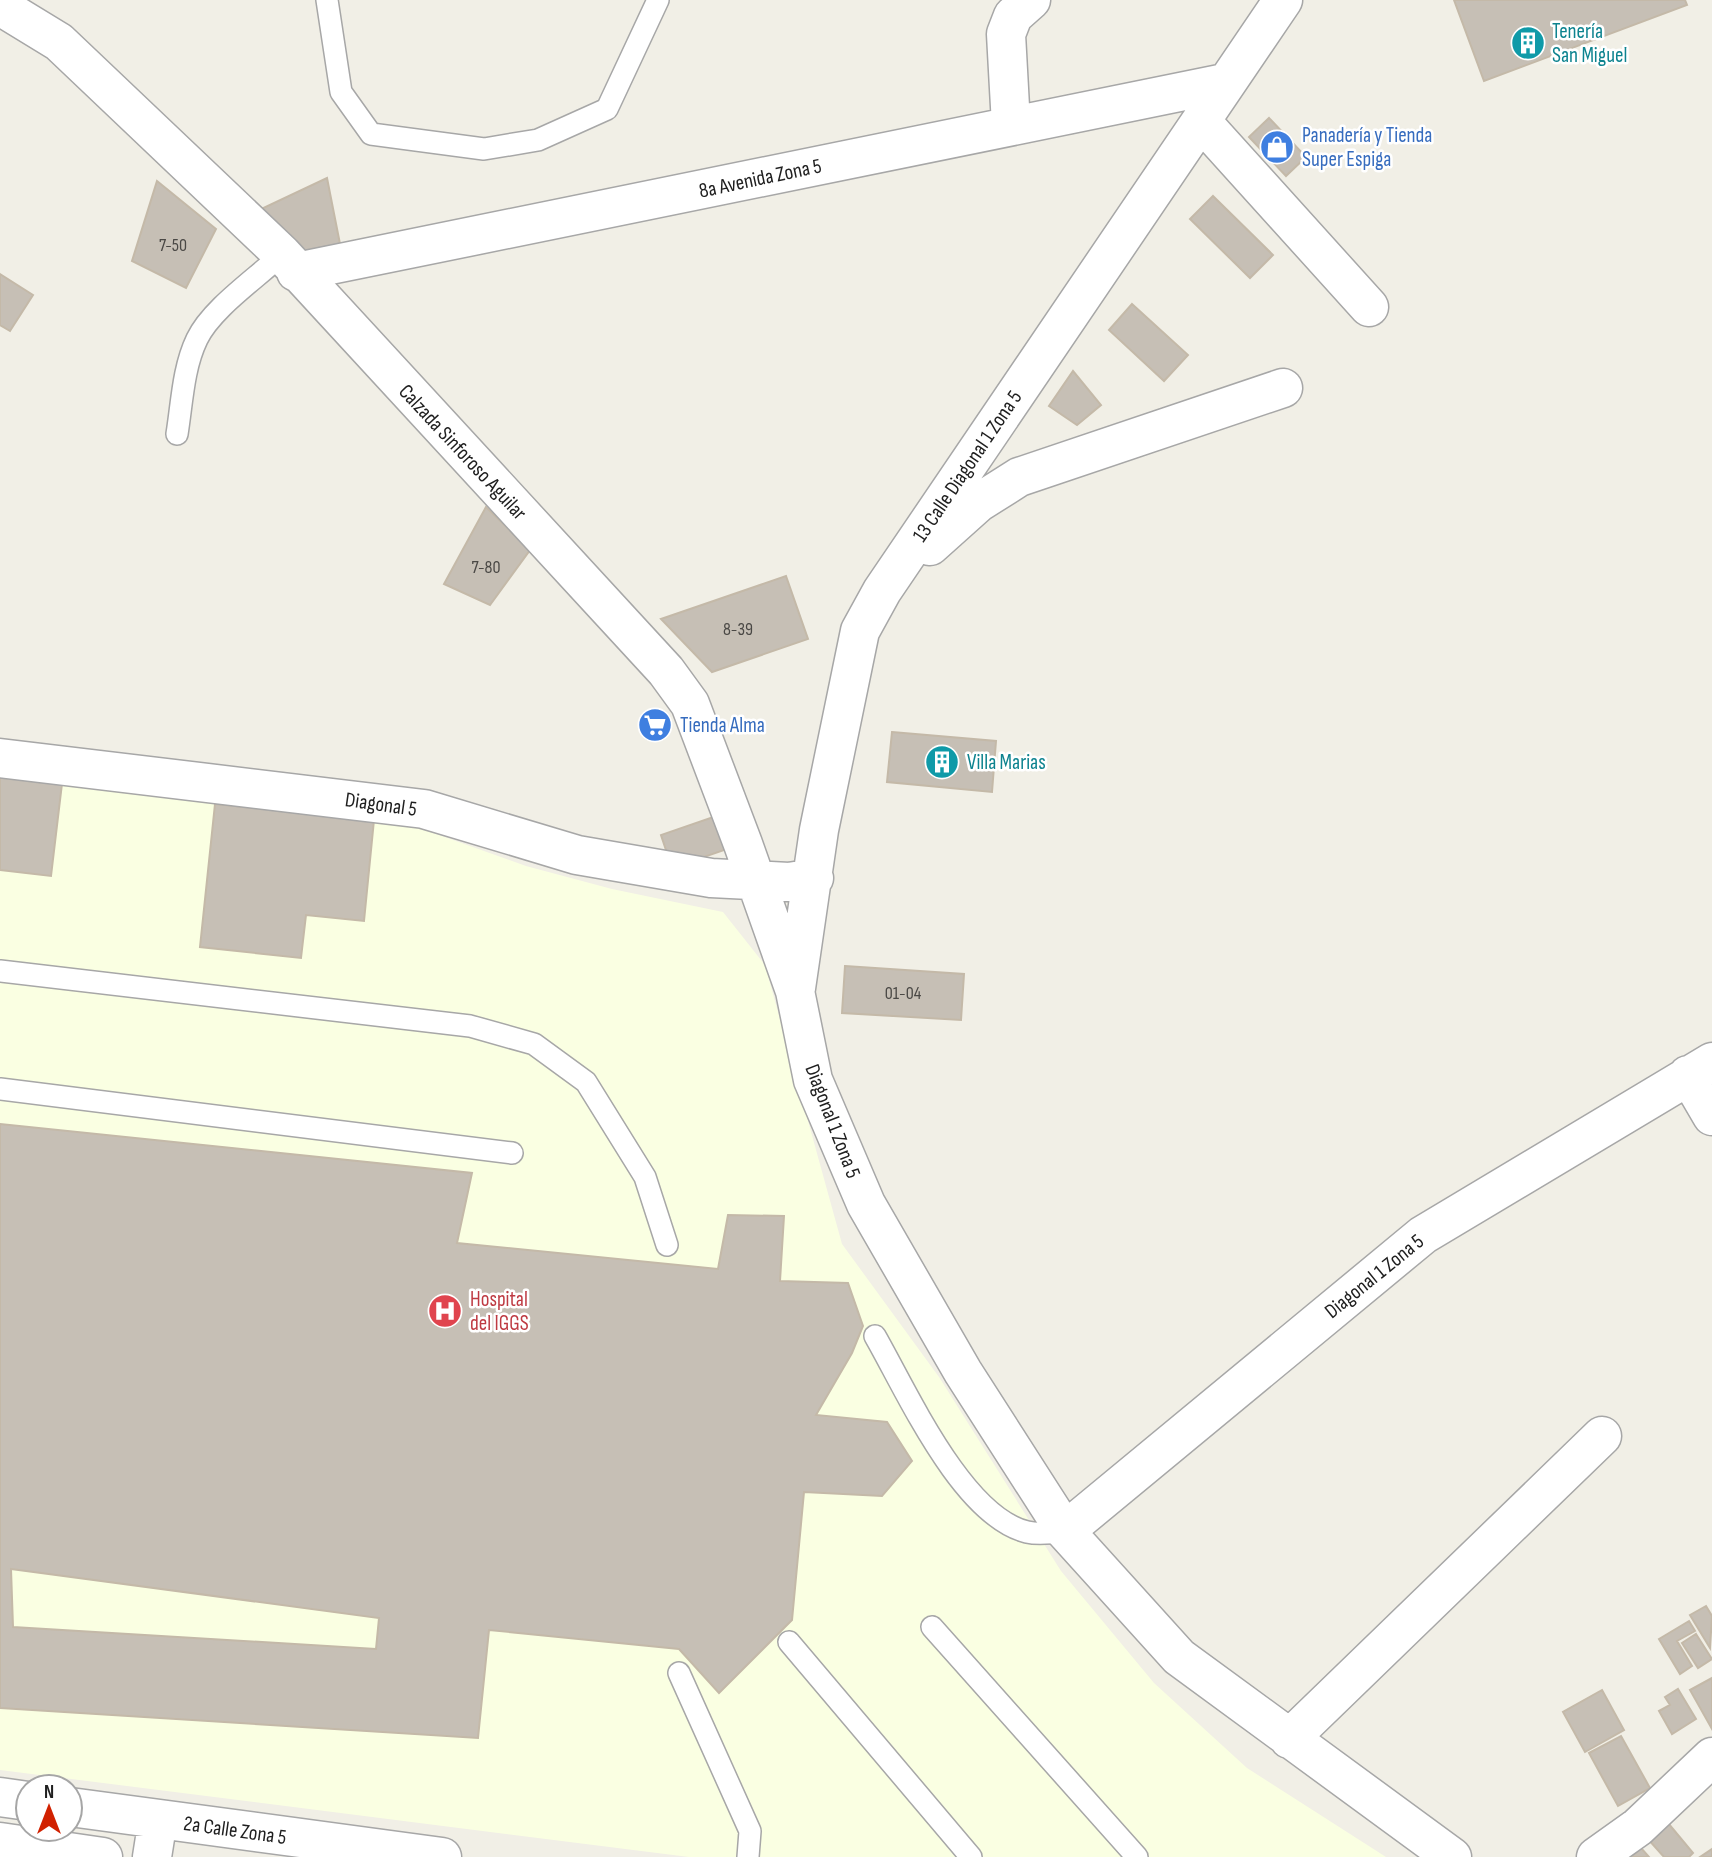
<svg xmlns="http://www.w3.org/2000/svg" width="1712" height="1857" font-family="'Sofia Sans Condensed',sans-serif">
<rect width="100%" height="100%" fill="#f1efe6"/>
<!-- education -->
<path fill="#faffe2" d="M0 762 380 814 526 866 612 889 723 912 765 965 842 1244 939 1377 1061 1571 1154 1683 1247 1768 1386 1857H689L0 1770Z"/>
<!-- building -->
<path fill="#c6bfb5" stroke="#c4b9a8" stroke-width="2" fill-rule="evenodd" d="M1454 0H1685L1687 5 1484 81Z
M1269 118 1306 157 1286 176 1249 137Z
M327 178 341 249 304 255 259 210Z
M157 181 216 229 186 288 132 261Z
M1213 196 1273 255 1250 278 1190 219Z
M0 274 33 295 10 331 0 325Z
M1132 304 1188 355 1164 381 1109 330Z
M1073 371 1101 405 1077 425 1049 406Z
M486 507 530 550 490 605 444 584Z
M786 576 808 639 712 672 661 619Z
M892 732 996 741 992 792 887 782Z
M0 767 63 775 51 876 0 870Z
M215 804 374 820 364 921 306 915 301 958 200 947Z
M722 814 733 847 672 868 661 835Z
M845 966 964 974 961 1020 842 1013Z
M0 1124 472 1173 457 1243 718 1269 728 1215 784 1216 780 1281 848 1283 863 1326 852 1353 816 1415 887 1422 912 1461 882 1496 804 1492 792 1620 719 1693 679 1649 489 1630 478 1738 0 1708ZM11 1569 379 1618 376 1649 13 1627Z
M1706 1606 1712 1616 1710 1648 1690 1615Z
M1689 1621 1695 1631 1677 1641 1692 1666 1680 1674 1659 1639Z
M1696 1634 1712 1659 1698 1668 1682 1643Z
M1712 1678V1729L1690 1690Z
M1678 1689 1696 1719 1672 1734 1659 1711 1670 1705 1665 1697Z
M1602 1690 1624 1730 1585 1752 1563 1712Z
M1621 1736 1650 1788 1618 1806 1589 1753Z
M1668 1823 1693 1853 1689 1857H1664L1648 1839Z
M1641 1848 1649 1857H1631Z
M1712 1849V1857H1700Z"/>
<g fill="none" stroke-linecap="round" stroke-linejoin="round">
<!-- lane casing -->
<g stroke="#a7a7a7" stroke-width="24">
<path id="lane" d="M327 0 341 92 371 134 484 149 538 140 607 109 658 0
M177 434C182 403 183 368 197 339 212 308 257 278 282 254
M0 971 470 1026 534 1044 586 1082 645 1177 667 1245
M0 1089 512 1153
M875 1336C907 1392 962 1516 1027 1532 1039 1535 1053 1533 1065 1531
M932 1627 1137 1857
M789 1642 971 1857
M679 1673 750 1831 748 1857"/>
</g>
<!-- street casing -->
<g stroke="#a7a7a7" stroke-width="41">
<path id="street" d="M0 6 59 42 282 254 666 671 690 704 743 844 795 991 813 1080 866 1204 963 1372 1065 1531 1179 1657 1452 1857
M1201 121 1369 307
M1011 125 1006 34 1013 16 1031 0
M296 272 1224 83
M930 546 978 503 1019 477 1283 388
M0 758 424 809 577 855 711 878 789 882 814 878
M796 988 819 830 860 631 882 591 1283 0
M1688 1075 1712 1116
M1065 1531 1423 1235 1712 1062
M1289 1739 1602 1436
M0 1797 28 1801
M70 1807 442 1857
M0 1842 103 1857
M152 1857 158 1819
M1596 1857 1638 1827 1712 1757"/>
</g>
<!-- lane -->
<use href="#lane" stroke="#fff" stroke-width="21"/>
<!-- street -->
<use href="#street" stroke="#fff" stroke-width="38"/>
</g>
<!-- icons -->
<defs>
<g id="building-disc" transform="scale(1.75)"><circle r="9.5" fill="#0f9aa8" stroke="#fff"/><path d="M-4-6H4V6H1V3H-1V6H-4ZM-2.5-4.3h1.7v1.8h-1.7ZM.8-4.3h1.7v1.8H.8ZM-2.5-1h1.7V.8h-1.7ZM.8-1h1.7V.8H.8Z" fill="#fff"/></g>
<g id="shop-disc" transform="scale(1.75)"><circle r="9.5" fill="#3f7fe0" stroke="#fff"/><path d="M-5-2.5h2.3a2.7 3.5 0 0 1 5.4 0H5L5.5 6h-11ZM-1.5-2.5h3a1.5 2.3 0 0 0-3 0Z" fill="#fff"/></g>
<g id="supermarket-disc" transform="scale(1.75)"><circle r="9.5" fill="#3f7fe0" stroke="#fff"/><path d="M-6-5.5h2.5l.6 2H6L4.5 2H-2.5L-4.4-4H-6ZM-1.5 3.2a1.3 1.3 0 1 0 .1 0ZM3 3.2a1.3 1.3 0 1 0 .1 0Z" fill="#fff"/></g>
<g id="hospital-disc" transform="scale(1.75)"><circle r="9.5" fill="#e0444e" stroke="#fff"/><path d="M-5-5h3v3.5h4V-5h3V5h-3V1.5h-4V5h-3Z" fill="#fff"/></g>
</defs>
<g fill-rule="evenodd">
<use href="#building-disc" x="1528" y="43"/>
<use href="#shop-disc" x="1277" y="147"/>
<use href="#supermarket-disc" x="655" y="725"/>
<use href="#building-disc" x="942" y="762"/>
<use href="#hospital-disc" x="445" y="1311"/>
</g>
<g text-anchor="middle" stroke-width="5" stroke-linejoin="round" paint-order="stroke">
<!-- number labels -->
<g font-size="18" fill="#4a4845">
<text x="173" y="251">7-50</text>
<text x="486" y="573">7-80</text>
<text x="738" y="635">8-39</text>
<text x="903" y="999">01-04</text>
</g>
<!-- culture labels -->
<g font-size="21" fill="#0d838f" stroke="#fff" text-anchor="start">
<text x="1552" y="38">Tenería<tspan x="1552" dy="24">San Miguel</tspan></text>
<text x="967" y="769">Villa Marias</text>
</g>
<!-- shop labels -->
<g font-size="21" fill="#366cbe" stroke="#fff" text-anchor="start">
<text x="1302" y="142">Panadería y Tienda<tspan x="1302" dy="24">Super Espiga</tspan></text>
<text x="680" y="732">Tienda Alma</text>
</g>
<!-- street labels -->
<g font-size="21" fill="#202020" stroke="#fff">
<text transform="translate(760 178) rotate(-12)" y="7">8a Avenida Zona 5</text>
<text transform="translate(463 452) rotate(47)" y="7">Calzada Sinforoso Aguilar</text>
<text transform="translate(967 466) rotate(-56)" y="7">13 Calle Diagonal 1 Zona 5</text>
<text transform="translate(381 804) rotate(8)" y="7">Diagonal 5</text>
<text transform="translate(833 1121) rotate(69)" y="7">Diagonal 1 Zona 5</text>
<text transform="translate(1374 1276) rotate(-39)" y="7">Diagonal 1 Zona 5</text>
<text transform="translate(235 1830) rotate(8)" y="7">2a Calle Zona 5</text>
</g>
<!-- health labels -->
<g font-size="21" fill="#be3a42" stroke="#fff" text-anchor="start">
<text x="470" y="1306">Hospital<tspan x="470" dy="24">del IGGS</tspan></text>
</g>
</g>
<!-- north arrow -->
<g transform="translate(49 1808)"><circle r="33" fill="#ffffff" stroke="#a6a6a6" stroke-width="2"/>
<path d="M0-5L12 26L0 18L-12 26Z" fill="#d12100"/>
<text y="-10" font-size="19" font-weight="bold" text-anchor="middle" fill="#202020">N</text>
</g>
</svg>
